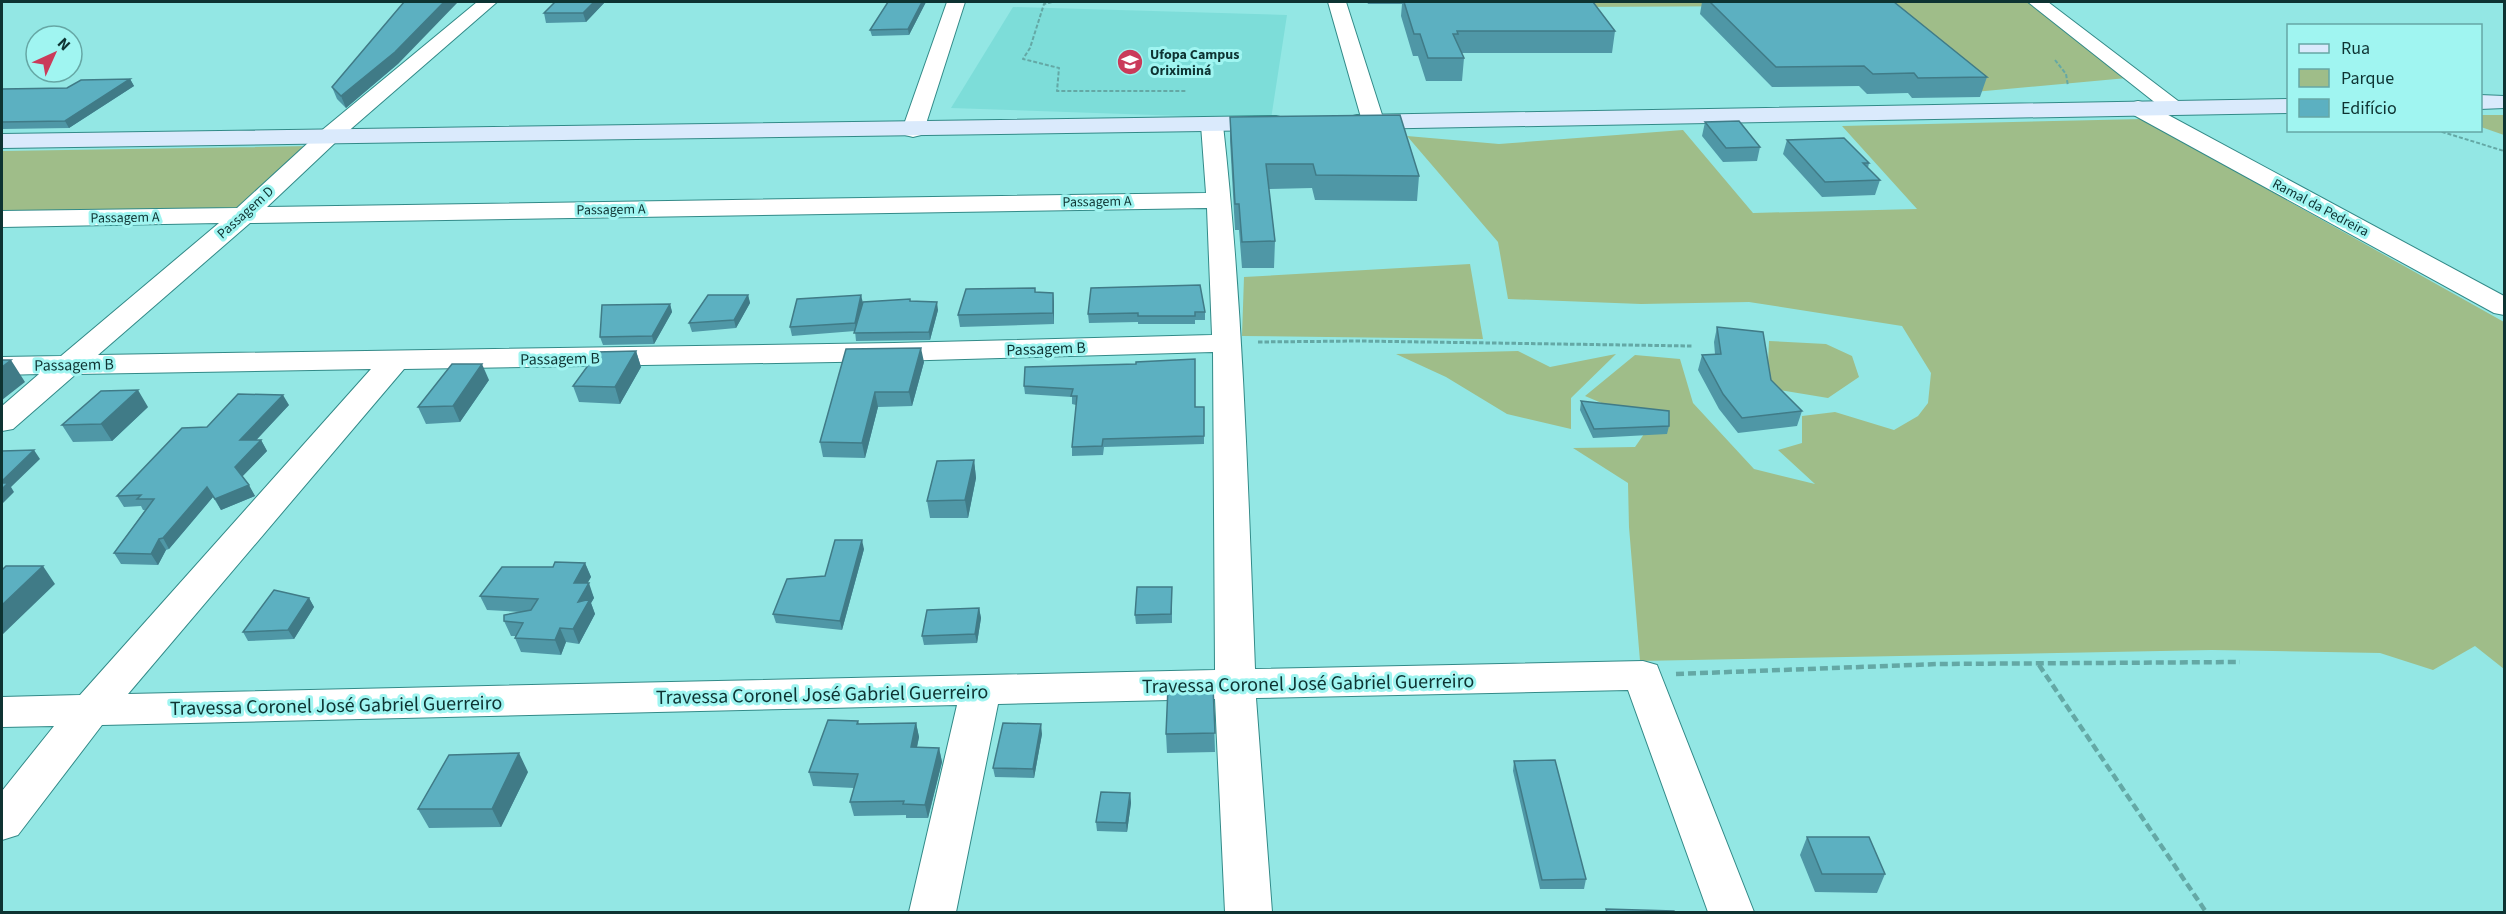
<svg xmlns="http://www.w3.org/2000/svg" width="2506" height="914" font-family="'Source Sans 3',sans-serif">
<rect width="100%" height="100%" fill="#93e7e4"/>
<!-- built -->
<path fill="#7dddd9" d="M1013 7 1287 15 1271 119 951 108Z"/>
<!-- green -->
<path fill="#9fbd89" d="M1572 2H1781L1780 6 1575 7Z
M1868 2H2031L2127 78 1974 92Z
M2481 115H2504V135L2481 127Z
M2142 119 2504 322V669L2475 646 2433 670 2380 653 2212 650 1640 661 1629 527 1628 483 1573 448 1635 447 1651 424 1585 396 1635 355 1680 359 1693 403 1754 469 1815 484 1778 450 1802 443V416L1835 412 1894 430 1918 416 1928 403 1931 373 1902 326 1749 302 1641 304 1508 299 1498 242 1407 136 1499 144 1683 130 1753 213 1917 209 1842 126Z
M310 146 237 209 2 213V151Z
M1470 264 1483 339 1242 336 1244 277Z
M1769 341 1826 344 1852 356 1859 377 1828 398 1767 388Z
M1518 351 1550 367 1616 354 1571 398V429L1507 414 1446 377 1396 354Z"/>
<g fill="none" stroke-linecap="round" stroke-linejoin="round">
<!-- minor casing -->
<g stroke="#328a88" stroke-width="2">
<path id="minor" d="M477 2H497L337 141 267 207 1206 193 1201 125 1204 120 1212 118 1220 120 1223 125C1243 305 1248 487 1255 669L1643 661 1657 665 1754 912H1708L1628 690 1256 698 1272 912H1225L1215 699 998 704 956 912H909L957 705 102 725 18 835 2 840V791L54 726 2 727V697L80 695 371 369 76 374 13 429 2 431V406L39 374 2 375V357L61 356 219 223 2 227V211L237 208 321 131ZM1207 208 1212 335 894 343 98 355 250 223ZM1213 352 1215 670 128 694 404 369 894 361Z
M947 2H965L924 130 921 135 913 137 905 135 902 130Z
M1328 2H1346L1384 121 1381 126 1373 128 1365 126 1362 121Z
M2028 2H2048L2186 107 2183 112 2175 114 2167 112Z
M2138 101 2146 103 2504 296V315L2494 313 2130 113 2127 108 2130 103Z"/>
</g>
<!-- secondary casing -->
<g stroke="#328a88" stroke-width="2">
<path id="secondary" d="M2480 95 2504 96V108L2480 109Z
M2288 99V113L1357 129 1349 127 1346 122 1349 117 1357 115Z
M1276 116 1284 118 1287 123 1284 128 1276 130 2 148V134Z"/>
</g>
<!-- path-far2 -->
<path stroke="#64a8a5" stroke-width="2" stroke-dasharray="4 2" stroke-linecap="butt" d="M1052 2 1044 4 1030 48 1023 59 1059 68 1057 91H1187
M2055 60 2066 74 2068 86
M2436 130 2504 151"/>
<!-- path-far1 -->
<path stroke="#64a8a5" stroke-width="3" stroke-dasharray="4.5 2" stroke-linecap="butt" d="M1258 342 1359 341 1692 346"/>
<!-- path -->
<path stroke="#64a8a5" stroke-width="4.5" stroke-dasharray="8 4" stroke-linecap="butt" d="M2039 665 2206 912
M1676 674 1939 664 2240 662"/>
<!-- minor -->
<use href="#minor" fill="#fff" fill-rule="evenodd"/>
<!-- secondary -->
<use href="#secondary" fill="#daeafc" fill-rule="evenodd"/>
</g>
<!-- wall -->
<path fill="#4f97a6" d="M605 2 586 22 546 23 544 13Z
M926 2 909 35 872 36 870 30Z
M1367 2H1593L1615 31 1612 53H1462L1464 58 1462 81H1426L1418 56H1413L1401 16 1402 4H1368Z
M1702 2H1894L1987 77 1980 97 1912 98 1908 93 1867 94 1859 86 1772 87 1700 14Z
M399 63 346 108 337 99 332 87Z
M130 79 134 86 69 128 2 129V89L67 88Z
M1230 117 1419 176 1417 201 1315 200 1312 188 1269 189 1275 241 1274 268H1242L1239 230H1235L1230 141Z
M1705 122 1760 147 1757 161 1723 162 1702 136Z
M1787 140 1869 163 1868 168 1880 180 1875 195 1822 197 1783 154Z
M1036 292 1053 293 1054 304V324L960 327 958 315Z
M748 295 750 303 736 328 692 332 689 323Z
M910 301 938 310 930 340 856 341 855 331 792 336 790 327 863 303Z
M670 304 672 312 654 344 603 345 600 337Z
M1205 312V320H1195V324H1138V322L1089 323 1088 314Z
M1717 327 1771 380 1802 411 1797 426 1738 433 1719 409 1698 370 1702 355 1715 354 1714 342Z
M846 349 924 362 912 406 878 407 865 458 823 457 820 442Z
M636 351 641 367 620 404 579 402 573 386Z
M1025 367 1195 407H1204V444L1104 447 1103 455 1072 456V447L1076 405 1072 404V397L1025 394 1024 386Z
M489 380 460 422 426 424 418 407Z
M1581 401 1669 426 1667 434 1593 438 1580 410Z
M289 405 256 440H261L267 451 242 476 255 496 221 510 213 497 169 549 166 550 158 565 121 564 114 553 145 510H143L141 506 124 507 117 496 207 427Z
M148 407 112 441 73 442 62 425Z
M974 460 976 478 968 518H930L927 501Z
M864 549 842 630 776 623 773 614Z
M585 563 591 577 587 583 594 598 591 603 595 614 579 644 566 642 561 655 521 652 515 638V636H511L504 621 521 612 487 610 480 596 553 567Z
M1172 596V623L1136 624 1135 615Z
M309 598 314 607 294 639 248 641 243 632Z
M979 608 981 618 977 643 924 645 922 636Z
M1213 687 1215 752 1167 753 1166 734Z
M858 721 859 724 916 723 919 737 917 747 939 748 942 762 928 818H906V815L854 816 850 802 854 788 813 786 809 772Z
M1042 734 1034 778 995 777 993 768Z
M1514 761 1586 879 1584 889H1540L1513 771Z
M528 772 501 827 429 828 418 809Z
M1130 793 1131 803 1127 832 1097 831 1096 822Z
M1807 837 1885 874 1877 893 1815 892 1800 855Z"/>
<!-- shaded-wall -->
<path fill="#407b87" d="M444 2H458L399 63 346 108 341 96Z
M594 2H605L586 22 583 13Z
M922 2H926L909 35 908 29Z
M130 79 134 86 69 128 65 121Z
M1053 293 1054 304V324L1053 313Z
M748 295 750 303 736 328 734 320Z
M861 295 863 303 857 331 855 323Z
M937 302 938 310 930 340 929 332Z
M670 304 672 312 654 344 652 336Z
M921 348 924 362 912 406 909 392Z
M636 351 641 367 620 404 615 387Z
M11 360 25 382 2 400V367Z
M482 364 489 380 460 422 453 406Z
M138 390 148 407 112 441 101 424Z
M875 392 878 407 865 458 862 443Z
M283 395 289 405 246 451 240 440Z
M261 440 267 451 241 478 235 467Z
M34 450 40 459 11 487 14 492 2 504V481Z
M974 460 976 478 968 518 965 500Z
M249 485 255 496 221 510 215 499Z
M207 487 213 497 169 549 163 538Z
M159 539 166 550 158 565 151 554Z
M862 540 864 549 842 630 840 621Z
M585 563 591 577 580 597 574 583Z
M43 566 55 584 2 635V605Z
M589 583 594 598 591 603 595 614 579 644 573 629 578 602Z
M309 598 314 607 294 639 288 630Z
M979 608 981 618 977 643 975 634Z
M560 628 566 642 561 655 555 640Z
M916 723 919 737 914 761 911 747Z
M1041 724 1042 734 1034 778 1033 769Z
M939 748 942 762 928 818 925 805Z
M519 753 528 772 501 827 492 809Z
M1130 793 1131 803 1127 832 1126 823Z"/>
<!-- building -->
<path fill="#5cb0c1" stroke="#407b87" stroke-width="1.5" d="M404 2H444L395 52 341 96 332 87Z
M555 2H594L583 13H544Z
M888 2H922L908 29 870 30Z
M1404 2H1593L1615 31H1457L1458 34H1453L1464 58H1428L1420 34H1414Z
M1710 2H1894L1987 77 1918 78 1914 73 1873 74 1864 66 1776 67Z
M130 79 65 121 2 122V89L67 88 81 80Z
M1400 115 1419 176 1316 175 1313 164H1266L1275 241 1242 242 1239 204H1235L1230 117Z
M1739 121 1760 147 1726 148 1705 122Z
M1844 138 1869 163H1863L1880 180 1825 182 1787 140Z
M1200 285 1205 312H1195V316H1138V313L1088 314 1091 288Z
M1035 288V292L1053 293V313L958 315 966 289Z
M708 295H748L734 320 689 323Z
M861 295 855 323 790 327 797 299Z
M910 299V301L937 302 929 332 854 333 863 302Z
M670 304 652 336 600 337 602 305Z
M1717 327 1763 332 1771 380 1802 411 1742 418 1723 394 1702 355 1721 354Z
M921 348 909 392H875L862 443 820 442 846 349Z
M636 351 615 387 573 386 595 356 596 352Z
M1195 359V407H1204V436L1103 439 1102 446 1072 447 1077 396H1071L1073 389 1024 386 1025 367 1136 364V362Z
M2 360H11L2 367Z
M452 364H482L453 406 418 407Z
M138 390 101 424 62 425 101 391Z
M238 394 283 395 240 440H261L235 467 249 485 215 499 207 487 163 538 159 539 151 554 114 553 154 499H137L141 495 117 496 182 428 207 427Z
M1581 401 1669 411V426L1594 429Z
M34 450 2 481V451Z
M974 460 965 500 927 501 937 461Z
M2 483H8L2 489Z
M835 540H862L840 621 773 614 787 579 825 576Z
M555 562 585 563 574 583H589L578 602 590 599 573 629 560 628 555 640 515 638 523 623 504 621V615L531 610 538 599 480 596 502 567H553Z
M6 566H43L2 605V570Z
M1137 587H1172L1171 614 1135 615Z
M274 590 309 598 288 630 243 632Z
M979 608 975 634 922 636 927 610Z
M1168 687H1213L1215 733 1166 734Z
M828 720 858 721 857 724 916 723 911 747 939 748 925 805 903 804 904 801 850 802 858 774 809 772Z
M1003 723 1041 724 1033 769 993 768Z
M519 753 492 809H418L449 755Z
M1555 760 1586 879 1542 880 1514 761Z
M1101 792 1130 793 1126 823 1096 822Z
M1807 837H1869L1885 874H1822Z
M1606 909 1674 911 1675 912H1607Z"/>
<!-- icons -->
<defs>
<g id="university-disc" transform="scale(1.35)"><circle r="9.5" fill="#ca3b5a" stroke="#a0f5f1"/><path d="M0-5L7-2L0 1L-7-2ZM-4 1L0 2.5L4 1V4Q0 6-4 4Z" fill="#fff"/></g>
</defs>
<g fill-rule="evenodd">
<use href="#university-disc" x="1130" y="62"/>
</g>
<g text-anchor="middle" stroke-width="6" stroke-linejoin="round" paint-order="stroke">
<!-- far-poi labels -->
<g font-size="14" font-weight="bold" fill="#0e3332" stroke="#a0f5f1" text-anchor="start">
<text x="1150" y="59">Ufopa Campus<tspan x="1150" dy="16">Oriximiná</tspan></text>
</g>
<!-- far-street labels -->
<g font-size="14" fill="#0e3332" stroke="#a0f5f1">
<text transform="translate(1097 201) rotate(-1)" y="5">Passagem A</text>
<text transform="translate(2321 207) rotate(28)" y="5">Ramal da Pedreira</text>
<text transform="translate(611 209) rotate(-1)" y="5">Passagem A</text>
<text transform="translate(245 212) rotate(-42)" y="5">Passagem D</text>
<text transform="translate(125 217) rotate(-1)" y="5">Passagem A</text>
</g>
<!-- street labels -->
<g font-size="16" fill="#0e3332" stroke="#a0f5f1">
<text transform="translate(1046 348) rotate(-2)" y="6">Passagem B</text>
<text transform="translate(560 358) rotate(-1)" y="6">Passagem B</text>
<text transform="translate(74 364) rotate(-1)" y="6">Passagem B</text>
</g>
<!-- near-street labels -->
<g font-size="20" fill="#0e3332" stroke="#a0f5f1">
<text transform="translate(1308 683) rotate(-1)" y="7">Travessa Coronel José Gabriel Guerreiro</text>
<text transform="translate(822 694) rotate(-1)" y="7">Travessa Coronel José Gabriel Guerreiro</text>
<text transform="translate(336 705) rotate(-1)" y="7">Travessa Coronel José Gabriel Guerreiro</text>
</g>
</g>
<!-- border -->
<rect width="2506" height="914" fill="none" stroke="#0e3332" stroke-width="6"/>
<!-- legend -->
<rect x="2287" y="24" width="195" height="108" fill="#a0f5f1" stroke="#66a7a5" stroke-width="1.5"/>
<rect x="2299" y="44" width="30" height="9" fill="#daeafc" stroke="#66a7a5" stroke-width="1.5"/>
<text x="2341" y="54" font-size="18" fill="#0e3332">Rua</text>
<rect x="2299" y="69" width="30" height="18" fill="#9fbd89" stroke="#66a7a5" stroke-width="1.5"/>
<text x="2341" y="84" font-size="18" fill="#0e3332">Parque</text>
<rect x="2299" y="99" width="30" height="18" fill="#5cb0c1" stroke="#66a7a5" stroke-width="1.5"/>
<text x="2341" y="114" font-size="18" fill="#0e3332">Edifício</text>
<!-- north arrow -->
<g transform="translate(54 54) rotate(45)"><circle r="28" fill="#a0f5f1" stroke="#66a7a5" stroke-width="1.5"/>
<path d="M0-4.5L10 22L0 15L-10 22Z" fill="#ca3b5a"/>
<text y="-9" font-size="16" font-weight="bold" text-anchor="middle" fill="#0e3332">N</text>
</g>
</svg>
